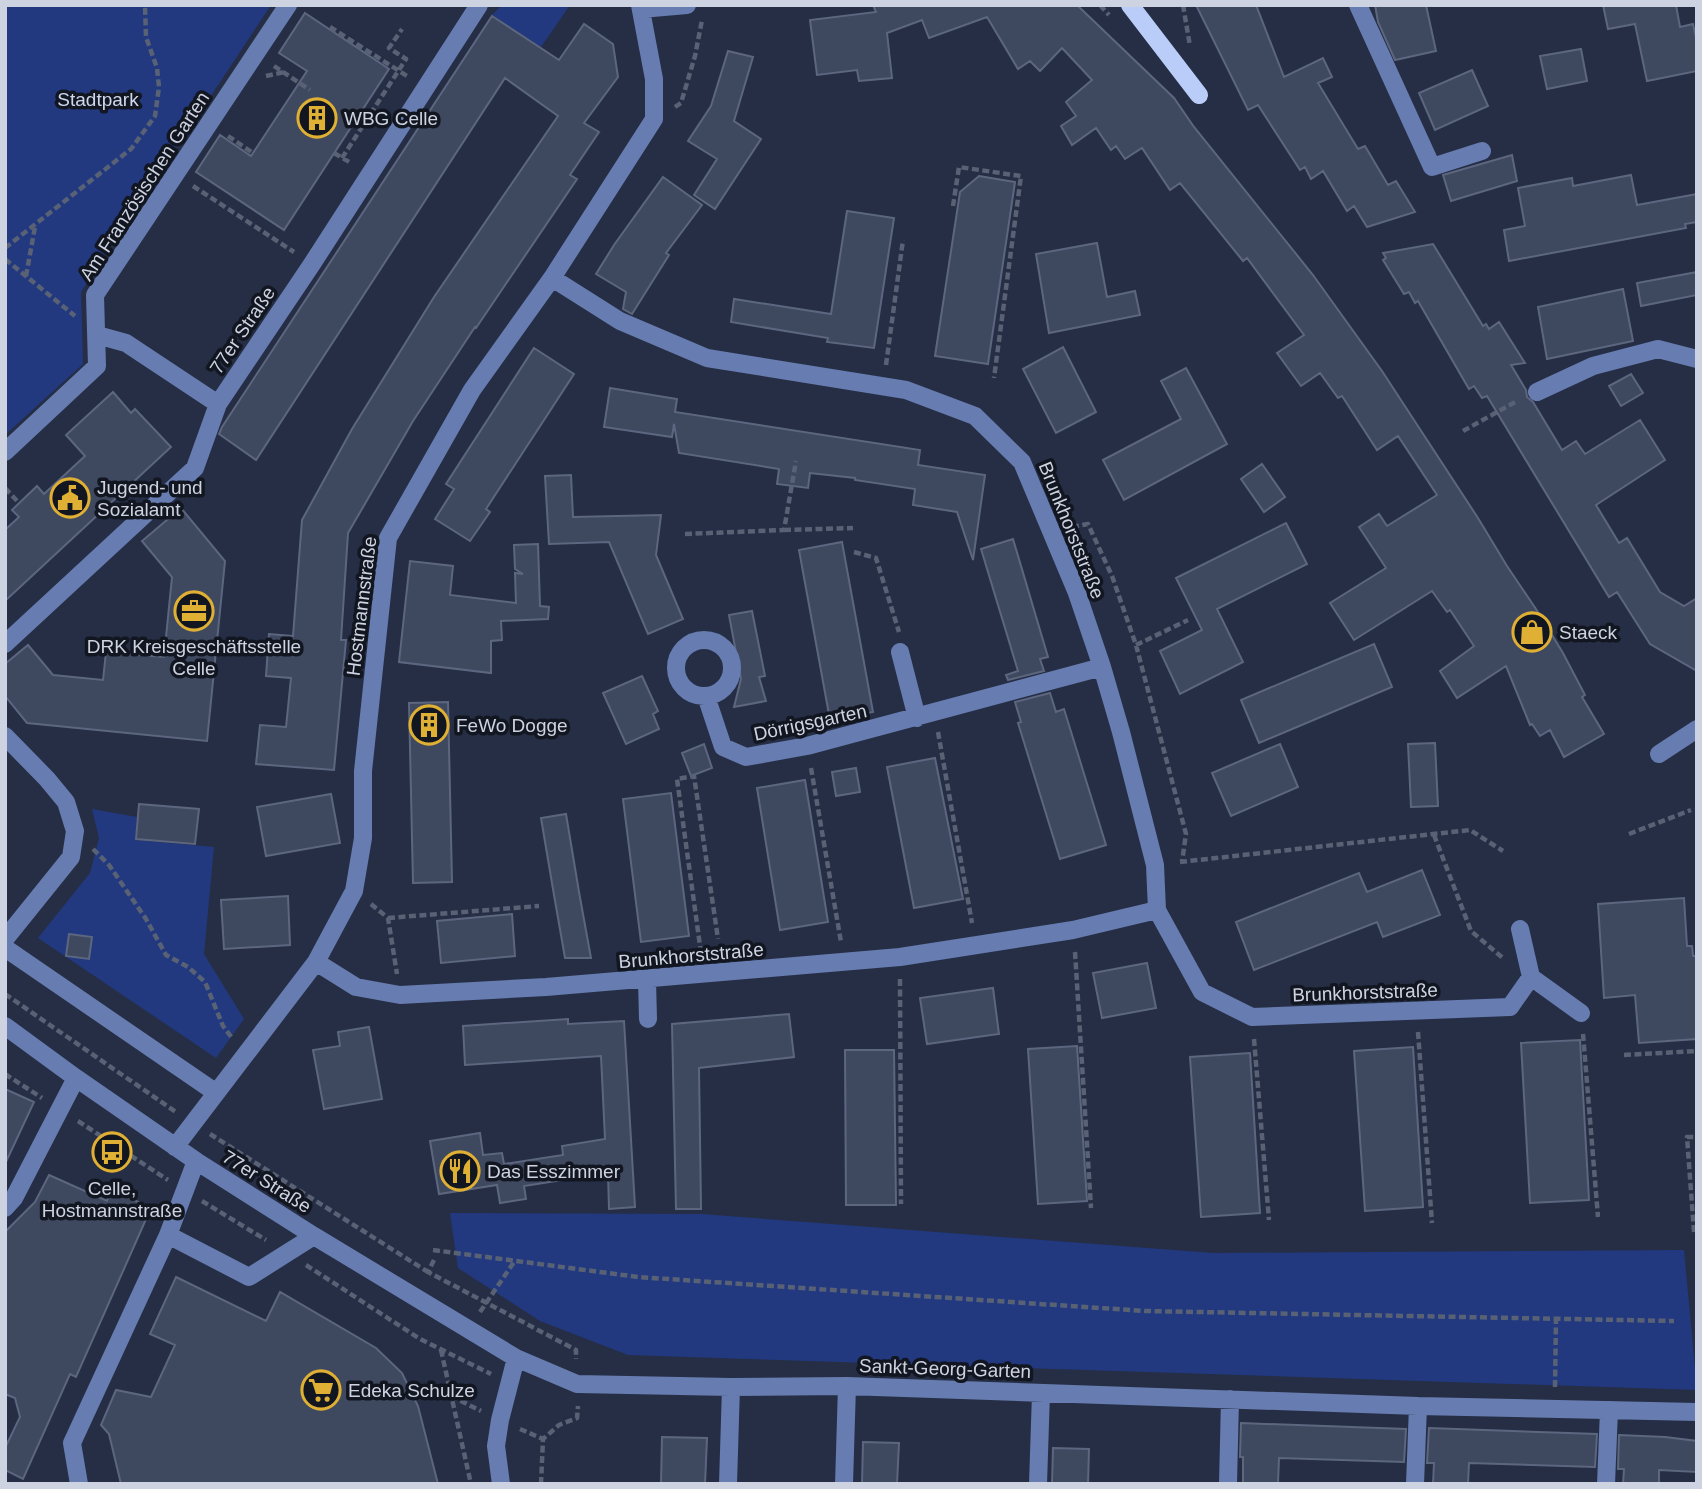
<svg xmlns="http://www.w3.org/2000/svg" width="1702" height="1489" font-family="Arial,sans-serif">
<rect width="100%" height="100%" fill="#252e44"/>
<!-- green -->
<path fill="#223980" d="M5 5H271L81 292 83 364 5 435Z
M502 5H570L541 47 492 15Z
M92 809 137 817 135 840 214 847 204 954 244 1019 216 1058 38 938 90 873 99 838Z
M450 1213 701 1214 1213 1253 1684 1250 1697 1390 628 1355 540 1321 458 1268Z"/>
<!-- building -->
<path fill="#3e485f" stroke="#5c667f" stroke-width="2" d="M873 5H1077L1174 98 1194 127 1313 275 1382 371 1478 518 1507 566 1536 609 1563 653 1585 695 1582 697 1604 734 1564 757 1550 730 1540 736 1532 724 1530 725 1506 666 1457 698 1440 671 1474 646 1450 610 1447 612 1432 591 1354 640 1330 603 1386 568 1359 527 1379 514 1387 526 1437 495 1398 436 1377 450 1342 396 1338 398 1320 373 1301 386 1277 353 1304 335 1247 258 1243 261 1180 183 1170 190 1142 148 1125 159 1116 146 1111 150 1096 128 1072 145 1061 126 1076 116 1066 102 1092 80 1062 48 1040 71 1030 61 1018 69 987 17 929 38 922 20 887 33 892 78 859 81 857 70 817 75 810 20 876 12Z
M1196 5H1256L1284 77 1323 58 1332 77 1318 83 1358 149 1365 146 1388 185 1396 181 1415 212 1367 227 1354 206 1347 211 1323 171 1311 179 1305 167 1300 170 1258 105 1248 110Z
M1375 5H1426L1436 51 1395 60 1378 22Z
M1603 5H1676L1680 27 1693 24 1697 42V71L1647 81 1635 24 1608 29Z
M305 13 389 69 284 230 196 172 220 135 251 156 307 71 279 53Z
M492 16 559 60 584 24 613 44 618 77 584 123 599 132 570 175 577 179 476 328 475 327 413 421 348 533 341 640H346L334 770 256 764 260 725 286 727 291 678 266 676 269 634 293 636 302 520 352 429 434 297 558 116 505 78 256 460 219 434 222 427Z
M1581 49 1587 81 1547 89 1540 56Z
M728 51 753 57 734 121 761 139 715 209 694 195 717 159 688 141 711 106Z
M1472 70 1488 106 1435 130 1419 93Z
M1512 155 1517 181 1451 201 1443 175Z
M1631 175 1637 205 1697 194V222L1685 224 1686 228 1509 261 1504 230 1525 226 1518 188 1572 178 1573 186Z
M979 176 1015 182 988 364 935 356 960 192Z
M663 177 702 205 666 253 669 255 632 314 623 309 626 292 596 274 614 245Z
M847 211 894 218 874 348 827 342 828 338 731 322 734 299 831 314Z
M1097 243 1107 297 1135 291 1140 315 1049 333 1036 254Z
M1433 244 1483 326 1486 324 1489 329 1499 322 1525 363 1511 365 1526 390 1527 397 1533 402 1562 450 1576 441 1585 454 1640 420 1665 460 1596 505 1619 543 1627 538 1660 592 1684 606 1697 598V671L1650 644 1617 592 1609 597 1487 396 1482 398 1474 386 1469 389 1418 301 1415 303 1409 292 1404 294 1383 260 1386 258 1383 253Z
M1697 272V295L1641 306 1637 283Z
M1623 289 1633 341 1547 359 1538 307Z
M1063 347 1096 412 1056 433 1023 369Z
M534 348 574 374 486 509 490 512 470 541 435 519 454 489 446 484Z
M1186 368 1227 444 1124 500 1103 460 1181 419 1161 381Z
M1631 374 1643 393 1621 406 1609 386Z
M610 388 677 399 675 412 920 450 918 465 985 475 973 560 957 512 913 505 915 489 855 480V478L810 473 808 488 777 484 779 469 679 453 674 424 672 437 604 427Z
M113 392 131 413 135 409 171 447 5 601V530L19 517 12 510 37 486 44 494 85 456 66 435Z
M1262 464 1285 497 1264 512 1241 479Z
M571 475 573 517 661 515 656 555 683 619 648 634 609 542 549 544 545 476Z
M181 508 225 561 207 741 27 723 5 696V664L28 645 53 675 103 680 106 652 164 657 172 577 142 541Z
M1286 523 1307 564 1217 609 1243 662 1180 694 1160 651 1202 630 1176 578Z
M1013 539 1048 657 1040 659 1044 671 1008 680 1006 675 1018 671 981 549Z
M842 542 873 712 830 720 799 550Z
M538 544 540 606 549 607 548 619 501 621 502 640 491 641V673L399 662 410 561 453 566 450 595 516 603 515 573 523 574 515 569 514 545Z
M752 611 765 676 759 677 766 701 734 707 741 679 729 615Z
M1374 644 1392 687 1259 743 1241 700Z
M642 676 658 711 653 714 659 729 626 744 603 693Z
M1050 693 1056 712 1064 709 1106 845 1060 859 1018 723 1021 722 1015 702Z
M448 702 452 882 413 883 409 703Z
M1435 743 1438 806 1411 807 1408 744Z
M704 744 712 768 691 776 682 753Z
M1280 744 1298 787 1231 816 1212 773Z
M935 758 963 899 914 908 887 767Z
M856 768 860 792 836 796 832 772Z
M805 780 828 922 780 930 757 788Z
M671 793 689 936 641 942 623 799Z
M331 794 340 843 266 856 257 807Z
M139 804 199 809 195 844 136 839Z
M566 814 579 892 591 958H565L554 895 541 818Z
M1422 870 1440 915 1383 937 1377 922 1254 970 1236 922 1359 873 1367 892Z
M288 896 290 945 224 949 221 900Z
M1684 898 1687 946H1692L1693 956H1697V1039L1639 1043 1635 995 1604 998 1598 904Z
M512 914 515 956 441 963 437 921Z
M69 934 92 937 89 959 66 956Z
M1147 963 1156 1008 1102 1018 1093 973Z
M993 988 999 1034 927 1044 920 998Z
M789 1014 794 1057 699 1068 701 1209H676L672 1024Z
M568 1019V1024L624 1021 635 1207 609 1209 608 1173 524 1186 526 1199 500 1203 497 1185 439 1194 430 1141 480 1133 483 1155 502 1153 504 1164 563 1155 562 1146 605 1139 601 1056 465 1065 463 1026Z
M369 1027 382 1099 324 1109 313 1050 340 1046 338 1032Z
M1580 1040 1589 1200 1530 1203 1521 1043Z
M1077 1046 1087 1201 1038 1204 1028 1049Z
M1413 1047 1423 1207 1365 1211 1354 1051Z
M845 1050H894L896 1205H846Z
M1250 1053 1260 1213 1201 1217 1190 1057Z
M5 1089 34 1102 5 1164Z
M49 1175 107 1201 111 1189 151 1208 76 1377 70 1374 23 1479 5 1470V1448L20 1417 15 1398 5 1394V1232L35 1202Z
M176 1277 266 1321 280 1292 376 1348 402 1373 418 1406 438 1484H121L109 1434 101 1425 116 1390 151 1397 175 1345 150 1334Z
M1241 1423 1406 1429 1404 1462 1279 1458 1278 1484H1243V1457H1240Z
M1429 1428 1597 1434 1595 1467 1469 1463 1468 1484H1433L1434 1463H1427Z
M1619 1435 1665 1437 1697 1441V1472L1659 1470V1484H1623L1624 1469H1618Z
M662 1437 707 1438 705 1484H661Z
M863 1442 899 1443 897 1484H862Z
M1053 1448 1089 1449 1088 1484H1052Z"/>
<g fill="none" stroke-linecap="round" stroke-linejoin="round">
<!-- path -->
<path stroke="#596175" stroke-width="4.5" stroke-dasharray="7 3.5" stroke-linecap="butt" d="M1100 5 1109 15
M1183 5 1190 46
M330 27 407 76
M274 66 310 90
M266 76 284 72
M675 107 681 103 695 56 702 20
M228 136 253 153
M334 153 351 163
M342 158 406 59 389 48 402 29
M193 186 294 252
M953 206 959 167 1021 176 994 378
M5 248 131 149 155 116 159 87 157 68 146 37 145 5
M5 259 75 316
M26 276 35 227
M886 365 903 240
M1463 431 1517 401
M5 488 19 503
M1072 527 1088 524 1112 576 1136 645 1186 834 1182 862
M784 530 853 528
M685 534 784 530 796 461
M854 552 876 558 899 632
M1136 645 1188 620
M938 732 972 923
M811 768 841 942
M1629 834 1691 810
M1434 835 1471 931 1504 959
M93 849 109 865 146 919 166 955 188 967 205 982 223 1026 232 1038
M1180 862 1470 830 1503 851
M371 904 388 918 397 974
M388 918 539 906
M1075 952 1091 1208
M701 953 677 779 694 776 718 939
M900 979 901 1204
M5 994 176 1112
M1418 1032 1432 1223
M1583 1034 1598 1217
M1254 1039 1269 1220
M1624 1055 1697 1051
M5 1074 42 1098
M78 1121 168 1180
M210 1134 428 1272
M202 1201 266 1240
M1694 1232 1687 1137H1697
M433 1250 638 1277 1145 1311 1674 1321
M434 1260 428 1272 576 1350V1359
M306 1265 420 1339 491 1374
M480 1312 514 1262
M441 1350 471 1484
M1555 1387 1556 1319
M451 1396 481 1411
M520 1429 543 1439
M541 1484 543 1439 559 1425 577 1418 578 1406"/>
<!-- minor -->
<path stroke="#677cb0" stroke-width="18" d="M1358 5 1432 167 1482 151
M641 9 687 5
M97 335 126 343 218 404
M1537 392 1593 366 1658 349 1697 359
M5 452 97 366 95 295 288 5
M676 668a28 28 0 1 1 56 0a28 28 0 1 1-56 0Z
M5 644 195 468 218 404 312 264 479 5
M900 652 917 718
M706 696 723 747 746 757 807 746 1102 667
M5 736 47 779 66 802 75 831 71 857 5 939
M1659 754 1697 729
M1157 910 1202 992 1252 1017 1510 1007 1531 977 1581 1013
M1520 929 1531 977
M5 948 215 1092
M316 962 356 987 400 995 546 987 900 957 1073 930 1157 910 1155 865 1121 732 1102 667 1077 593 1022 462 975 416 906 390 707 358 620 321 552 278
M647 980 648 1019
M5 1026 76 1078 196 1161 314 1236 516 1358 577 1384 731 1387 847 1386 1418 1406 1697 1412
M175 1147 316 962 354 891 363 838V771L388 538 472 390 552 278 654 119V79L640 5
M196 1161 168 1235 249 1277 314 1236
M5 1208 14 1198 76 1078
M79 1484 72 1443 168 1235
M501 1484 496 1446 500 1420 516 1358
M728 1484 731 1387
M844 1484 847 1386
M1038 1484 1041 1393
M1228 1484 1230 1399
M1415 1484 1418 1406
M1606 1484 1609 1410"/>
<!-- major -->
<path stroke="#bacdf8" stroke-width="18" d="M1130 5 1199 95"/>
</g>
<!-- icons -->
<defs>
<g id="building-ring" transform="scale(2.0125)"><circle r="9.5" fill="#121620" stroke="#dfb034" stroke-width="1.5"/><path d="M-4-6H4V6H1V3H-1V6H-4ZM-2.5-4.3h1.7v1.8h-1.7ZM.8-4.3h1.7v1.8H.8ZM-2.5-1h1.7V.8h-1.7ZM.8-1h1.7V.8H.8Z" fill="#dfb034"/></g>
<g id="civic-ring" transform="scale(2.0125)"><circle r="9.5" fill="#121620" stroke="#dfb034" stroke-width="1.5"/><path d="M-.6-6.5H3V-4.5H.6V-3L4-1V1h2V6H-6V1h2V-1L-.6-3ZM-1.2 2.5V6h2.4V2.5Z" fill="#dfb034"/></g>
<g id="office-ring" transform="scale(2.0125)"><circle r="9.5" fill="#121620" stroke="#dfb034" stroke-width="1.5"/><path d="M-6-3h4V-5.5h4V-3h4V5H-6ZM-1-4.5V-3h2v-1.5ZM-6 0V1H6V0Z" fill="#dfb034"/></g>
<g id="shop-ring" transform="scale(2.0125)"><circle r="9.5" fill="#121620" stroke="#dfb034" stroke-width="1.5"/><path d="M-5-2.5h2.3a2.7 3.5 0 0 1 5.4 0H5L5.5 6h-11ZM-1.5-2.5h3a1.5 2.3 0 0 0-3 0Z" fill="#dfb034"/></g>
<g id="bus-ring" transform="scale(2.0125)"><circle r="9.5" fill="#121620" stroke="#dfb034" stroke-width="1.5"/><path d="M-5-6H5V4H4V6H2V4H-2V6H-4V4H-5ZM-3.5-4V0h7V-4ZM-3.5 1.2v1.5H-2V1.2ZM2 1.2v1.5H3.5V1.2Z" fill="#dfb034"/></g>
<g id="restaurant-ring" transform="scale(2.0125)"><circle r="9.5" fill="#121620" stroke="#dfb034" stroke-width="1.5"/><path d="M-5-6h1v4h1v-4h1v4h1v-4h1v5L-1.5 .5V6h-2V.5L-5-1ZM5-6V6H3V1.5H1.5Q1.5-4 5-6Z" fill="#dfb034"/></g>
<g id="supermarket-ring" transform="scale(2.0125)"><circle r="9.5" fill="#121620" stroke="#dfb034" stroke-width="1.5"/><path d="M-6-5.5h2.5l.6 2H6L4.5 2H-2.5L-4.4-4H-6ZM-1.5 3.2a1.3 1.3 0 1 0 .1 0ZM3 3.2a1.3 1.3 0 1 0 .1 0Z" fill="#dfb034"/></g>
</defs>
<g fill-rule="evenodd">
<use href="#building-ring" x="317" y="118"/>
<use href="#civic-ring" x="70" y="498"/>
<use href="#office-ring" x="194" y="611"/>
<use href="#shop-ring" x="1532" y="632"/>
<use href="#building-ring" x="429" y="725"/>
<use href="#bus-ring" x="112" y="1152"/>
<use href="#restaurant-ring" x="460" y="1171"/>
<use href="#supermarket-ring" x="321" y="1390"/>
</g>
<g text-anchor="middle" stroke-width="7" stroke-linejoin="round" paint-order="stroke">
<!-- park labels -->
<g font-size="19" fill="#cfd8ee" stroke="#121620">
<text x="98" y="106">Stadtpark</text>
</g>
<!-- poi labels -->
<g font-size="19" fill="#cdd3e1" stroke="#121620" text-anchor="start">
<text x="344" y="125">WBG Celle</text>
<text x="97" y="494">Jugend- und<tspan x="97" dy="22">Sozialamt</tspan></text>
<text x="1559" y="639">Staeck</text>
<text x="194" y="653" text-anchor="middle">DRK Kreisgeschäftsstelle<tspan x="194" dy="22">Celle</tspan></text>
<text x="456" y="732">FeWo Dogge</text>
<text x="487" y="1178">Das Esszimmer</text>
<text x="112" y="1195" text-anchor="middle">Celle,<tspan x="112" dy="22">Hostmannstraße</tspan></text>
<text x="348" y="1397">Edeka Schulze</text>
</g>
<!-- street labels -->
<g font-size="19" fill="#cdd3e1" stroke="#121620">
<text transform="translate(144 186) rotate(-57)" y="7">Am Französischen Garten</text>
<text transform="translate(242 330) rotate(-56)" y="7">77er Straße</text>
<text transform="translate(1072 530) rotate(68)" y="7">Brunkhorststraße</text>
<text transform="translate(361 606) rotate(-83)" y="7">Hostmannstraße</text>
<text transform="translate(810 722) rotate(-12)" y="7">Dörrigsgarten</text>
<text transform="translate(691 955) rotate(-5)" y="7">Brunkhorststraße</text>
<text transform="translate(1365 992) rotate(-2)" y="7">Brunkhorststraße</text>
<text transform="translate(267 1181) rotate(32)" y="7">77er Straße</text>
<text transform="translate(945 1368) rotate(2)" y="7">Sankt-Georg-Garten</text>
</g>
</g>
<!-- border -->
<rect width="1702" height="1489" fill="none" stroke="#cdd3e1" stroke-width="14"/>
</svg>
